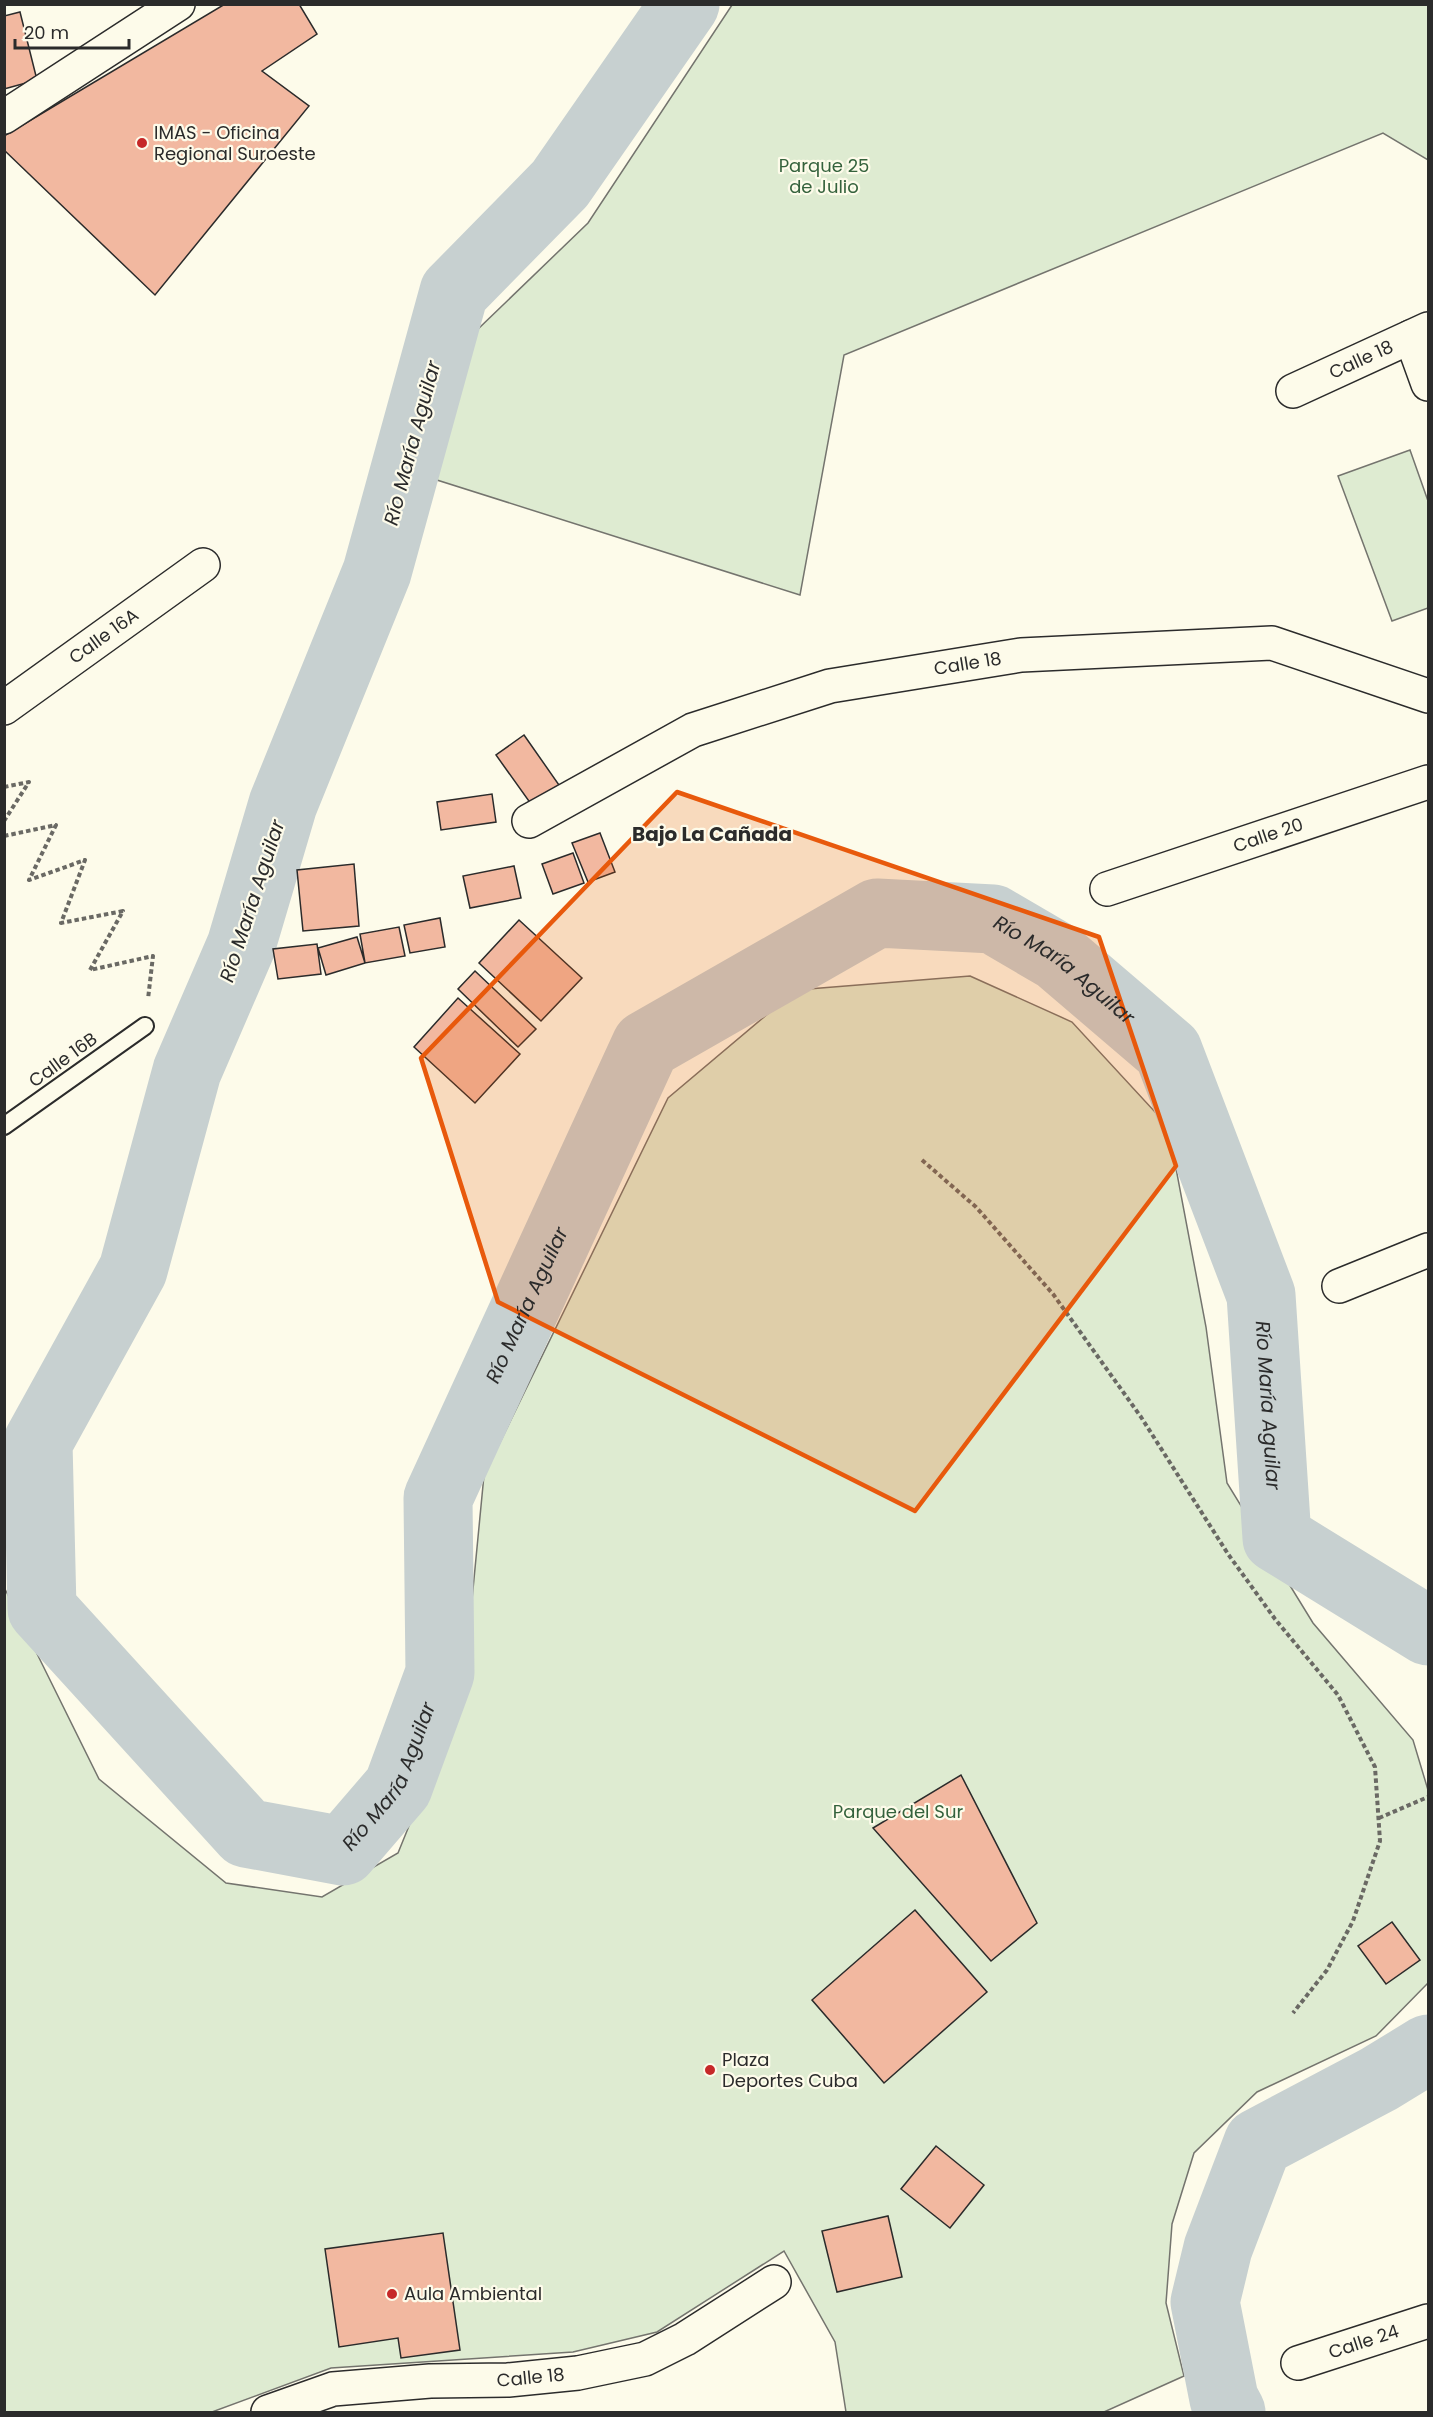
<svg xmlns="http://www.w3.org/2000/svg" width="1433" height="2417" font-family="Poppins,sans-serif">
<rect width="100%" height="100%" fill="#fdfbea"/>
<!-- green -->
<path fill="#deebd1" stroke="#74746e" stroke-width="1.5" d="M732 5H1428V160L1383 133 844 355 800 595 399 468 476 331 588 223Z
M1410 450 1428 501V608L1392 621 1338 476Z
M970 976 1072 1022 1168 1126 1206 1327 1227 1483 1313 1623 1413 1740 1428 1790V1983L1376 2036 1257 2092 1194 2153 1172 2224 1166 2303 1184 2376 1104 2412H846L835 2342 784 2251 657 2332 573 2352 331 2368 212 2412H5L4 1587 99 1779 226 1883 322 1897 398 1853 463 1693 484 1475 668 1098 796 990Z"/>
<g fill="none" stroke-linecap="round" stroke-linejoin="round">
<!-- river -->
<g stroke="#c7d0d0" stroke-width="69">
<path id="s1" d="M685 4 560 184 454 292 377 572 283 804 241 946 187 1071 133 1270 38 1442 42 1609 246 1833 343 1851 398 1787 440 1673 438 1498 646 1045 877 913 993 919 1058 957 1168 1051 1261 1295 1277 1538 1428 1631"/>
<path d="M1231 2412 1224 2399 1205 2302 1218 2248 1258 2143 1379 2079 1428 2049"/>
</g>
</g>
<!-- building -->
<path fill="#f2b8a0" stroke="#2b2b2b" stroke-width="1.5" d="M225 4H299L317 34 262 71 309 106 155 295 4 150V136Z
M20 12 37 80 4 89V16Z
M524 735 559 785 531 804 496 755Z
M492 794 496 822 441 830 437 802Z
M600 833 615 872 588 882 572 843Z
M573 853 584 883 553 894 542 864Z
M354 864 359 926 303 931 297 870Z
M514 866 521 898 470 908 463 876Z
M440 918 445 947 410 953 404 925Z
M519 920 582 978 541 1021 479 963Z
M399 927 405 956 365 963 360 934Z
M357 937 365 963 326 975 318 948Z
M317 944 321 974 278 979 273 949Z
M475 971 536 1029 518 1047 458 989Z
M458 998 520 1054 475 1103 414 1047Z
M961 1775 1037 1923 991 1961 873 1828Z
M915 1910 987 1992 884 2083 812 2000Z
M1392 1922 1420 1960 1386 1984 1358 1946Z
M936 2146 984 2185 950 2228 901 2189Z
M888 2216 902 2277 837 2292 822 2231Z
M443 2233 460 2350 401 2358 398 2338 339 2347 325 2249Z"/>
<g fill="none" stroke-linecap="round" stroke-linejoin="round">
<!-- lane casing -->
<g stroke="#2b2b2b" stroke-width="20">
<path id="lane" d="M4 1126 145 1026"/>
</g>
<!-- street casing -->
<g stroke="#2b2b2b" stroke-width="36">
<g id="street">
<path d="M4 117 178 4"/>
<path d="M1411 337 1428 384"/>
<path id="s2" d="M1293 391 1428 329"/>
<path id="s3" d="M4 708 203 565"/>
<path id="s4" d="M529 821 693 730 830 686 1021 655 1272 643 1428 696"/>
<path id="s5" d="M1107 889 1428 782"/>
<path d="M1339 1286 1428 1250"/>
<path id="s6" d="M1298 2363 1428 2321"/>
<path id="s7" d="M268 2412 333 2389 430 2381 508 2380 578 2373 645 2359 685 2339 774 2282"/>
</g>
</g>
<!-- path -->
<path stroke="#6a6964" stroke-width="4" stroke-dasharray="4.5 3" stroke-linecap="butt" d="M4 787 29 782 4 821
M4 836 56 825 29 880 85 860 61 923 123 911 90 970 153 956 148 999
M922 1160 976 1207 1053 1294 1141 1417 1228 1554 1275 1619 1338 1695 1375 1767 1380 1841 1353 1921 1327 1970 1293 2013
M1379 1818 1428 1797"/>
<!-- lane -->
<use href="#lane" stroke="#fdfbea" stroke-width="16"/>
<!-- street -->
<use href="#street" stroke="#fdfbea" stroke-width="33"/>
</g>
<!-- marked area -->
<path fill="#e8590c" fill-opacity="0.2" stroke="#e8590c" stroke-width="4.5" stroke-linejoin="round" d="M677 792 1099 937 1176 1166 915 1511 498 1302 421 1058Z"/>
<!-- markers -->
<g fill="#c62828" stroke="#fdfbea" stroke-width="2">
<circle cx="142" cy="143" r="6"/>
<circle cx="710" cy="2070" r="6"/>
<circle cx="392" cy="2294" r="6"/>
</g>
<g text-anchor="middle" stroke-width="4.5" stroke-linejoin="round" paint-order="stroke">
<!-- poi labels -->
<g font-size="18" fill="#2b2b2b" stroke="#fdfbea" text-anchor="start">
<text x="154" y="139">IMAS - Oficina<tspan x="154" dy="21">Regional Suroeste</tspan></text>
<text x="722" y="2066">Plaza<tspan x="722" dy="21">Deportes Cuba</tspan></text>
<text x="404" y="2300">Aula Ambiental</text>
</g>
<!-- park labels -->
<g font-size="18" fill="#34623c" stroke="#fdfbea">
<text x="824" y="172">Parque 25<tspan x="824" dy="21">de Julio</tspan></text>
<text x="898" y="1818">Parque del Sur</text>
</g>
<!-- street labels -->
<g font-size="18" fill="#2b2b2b" stroke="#fdfbea">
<text dy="6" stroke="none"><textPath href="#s2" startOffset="75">Calle 18</textPath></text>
<text dy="6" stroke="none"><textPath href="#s3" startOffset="123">Calle 16A</textPath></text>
<text dy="6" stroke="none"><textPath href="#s4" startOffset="471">Calle 18</textPath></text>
<text dy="6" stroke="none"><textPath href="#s5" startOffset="170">Calle 20</textPath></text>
<text transform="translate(63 1060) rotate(-36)" y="6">Calle 16B</text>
<text dy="6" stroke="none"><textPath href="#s6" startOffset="69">Calle 24</textPath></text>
<text dy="6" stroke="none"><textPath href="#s7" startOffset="267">Calle 18</textPath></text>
</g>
<!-- water labels -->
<g font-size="20" font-style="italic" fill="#2b2b2b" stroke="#fdfbea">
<text transform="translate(412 443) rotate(-75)" y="7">Río María Aguilar</text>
<text transform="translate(252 901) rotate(-72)" y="7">Río María Aguilar</text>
<text dy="7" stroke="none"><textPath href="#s1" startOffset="3516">Río María Aguilar</textPath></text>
<text dy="7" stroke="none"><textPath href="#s1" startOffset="2760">Río María Aguilar</textPath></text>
<text dy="7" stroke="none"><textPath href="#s1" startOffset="4020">Río María Aguilar</textPath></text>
<text dy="7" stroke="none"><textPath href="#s1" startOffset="2256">Río María Aguilar</textPath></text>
</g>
<!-- neighbourhood labels -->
<g font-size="20" font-weight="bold" fill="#2b2b2b" stroke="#fdfbea">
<text x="712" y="841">Bajo La Cañada</text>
</g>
</g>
<!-- border -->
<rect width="1433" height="2417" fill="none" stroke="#2b2b2b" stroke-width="12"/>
<!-- scale -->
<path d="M15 39v9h114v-9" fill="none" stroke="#2b2b2b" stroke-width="3"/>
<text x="24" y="39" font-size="18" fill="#2b2b2b" stroke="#fdfbea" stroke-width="4.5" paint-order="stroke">20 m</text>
</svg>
